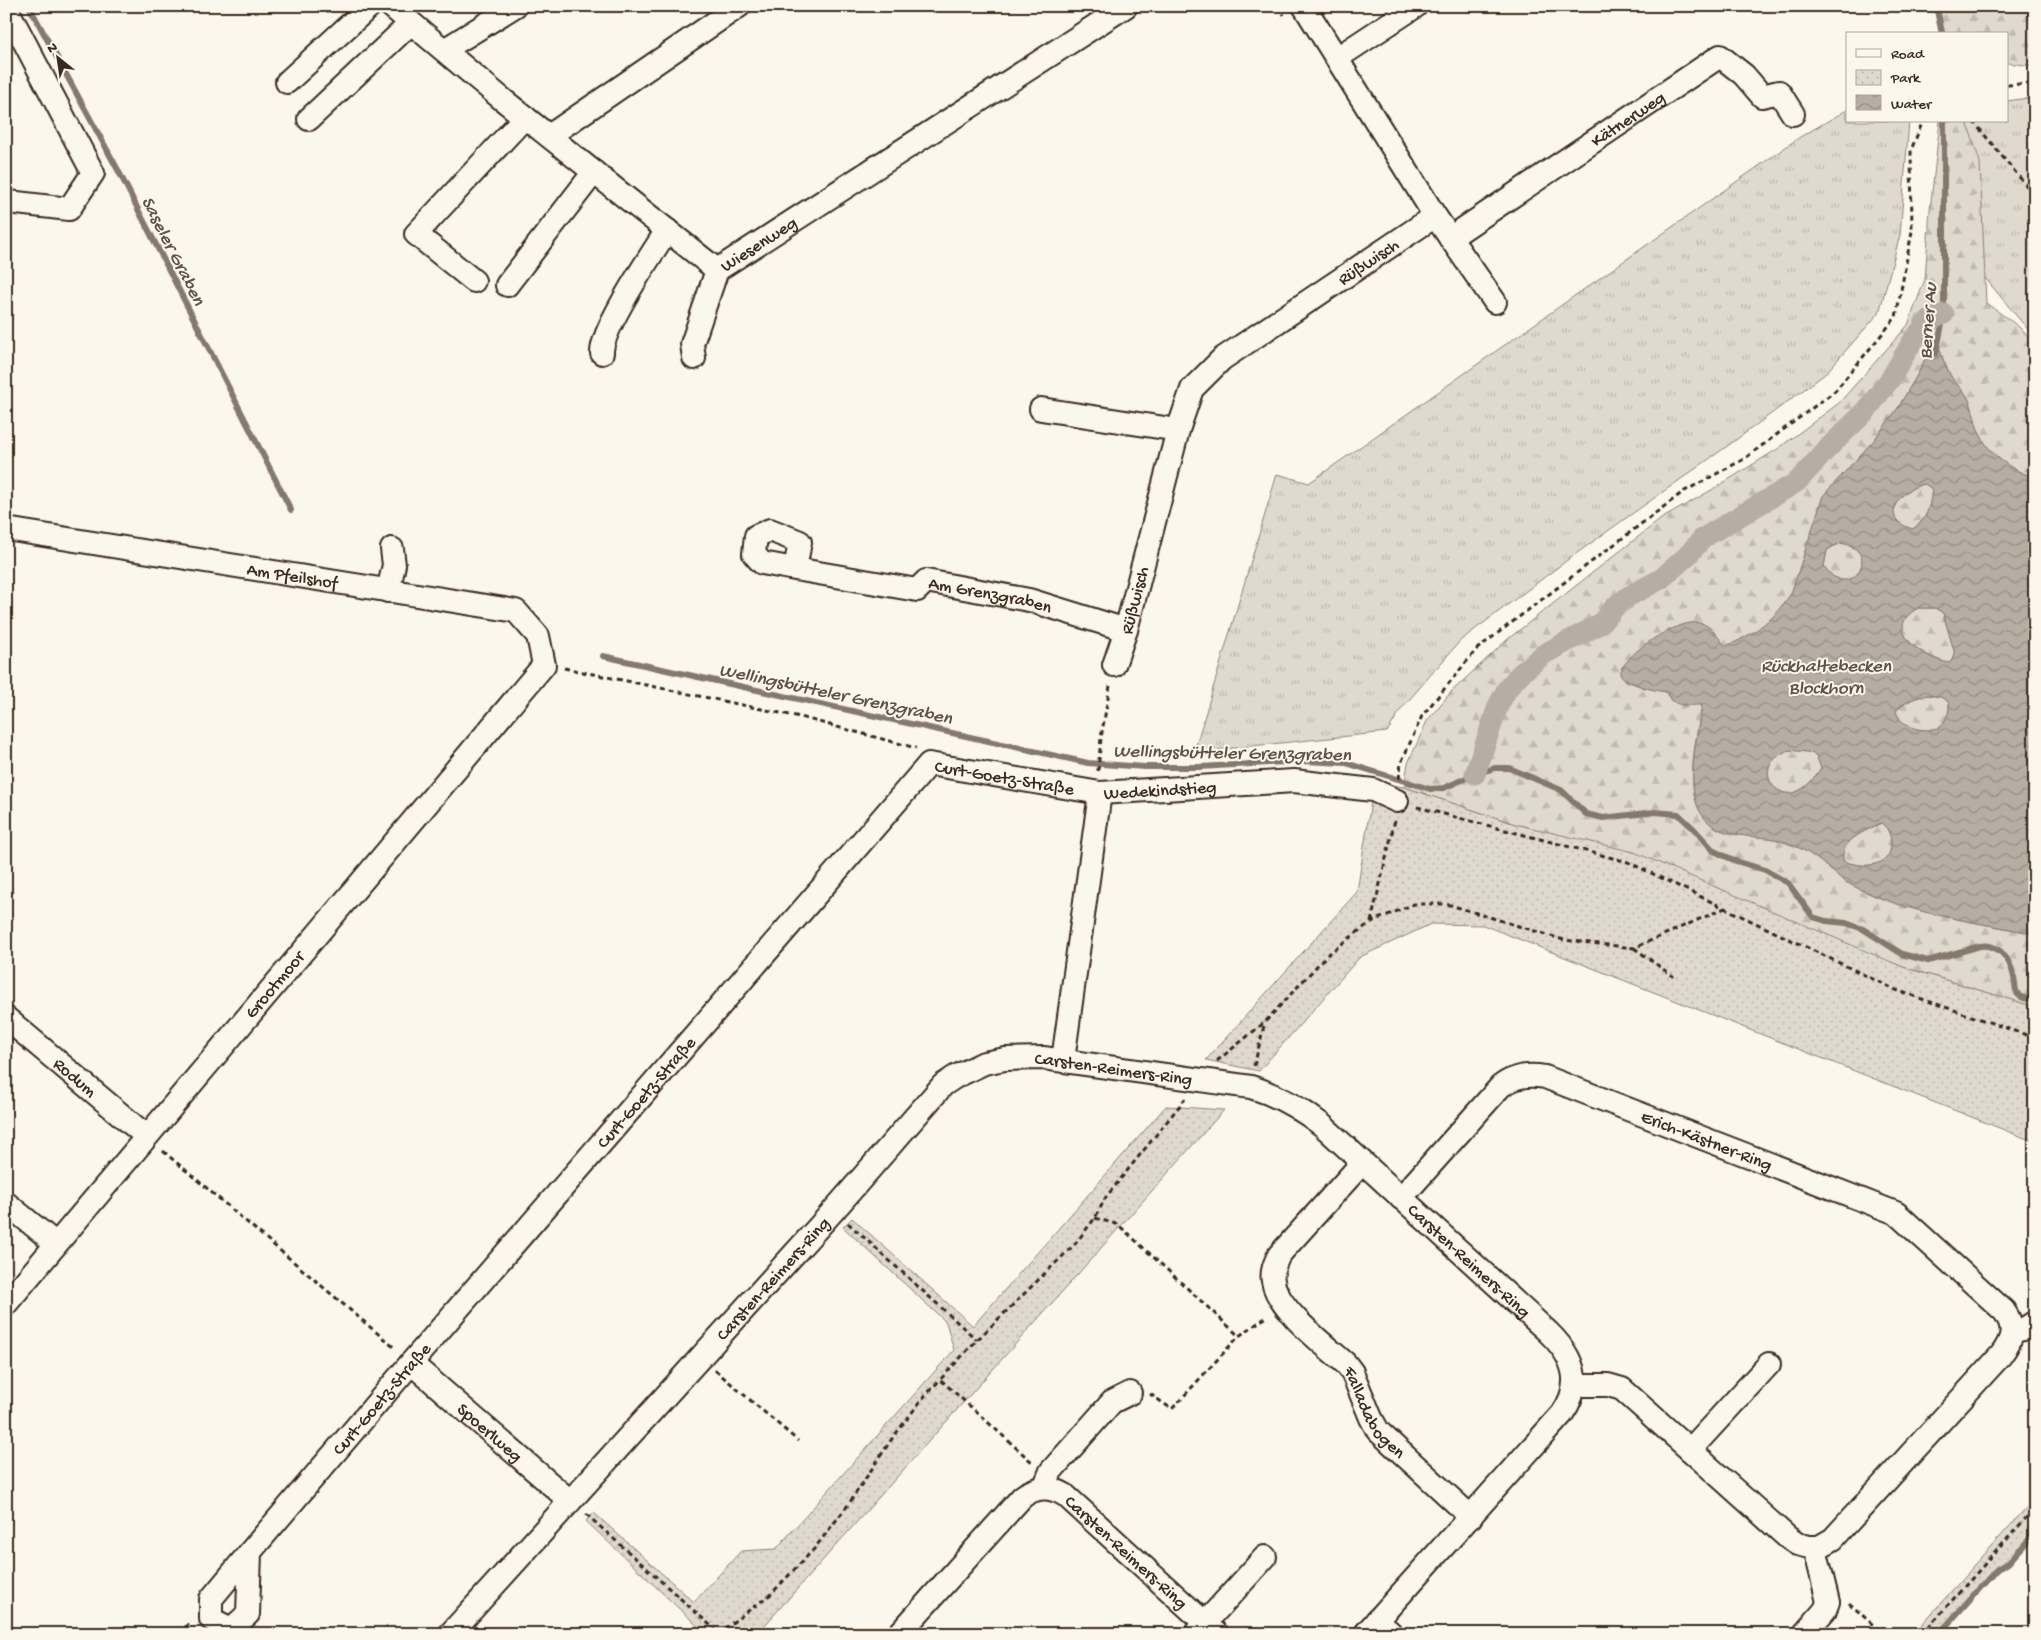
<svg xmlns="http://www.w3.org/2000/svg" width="2041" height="1640" font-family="'Gochi Hand',sans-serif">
<defs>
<pattern id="grass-tufts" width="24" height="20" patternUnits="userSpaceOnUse" patternTransform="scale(1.25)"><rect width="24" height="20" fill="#dfd9ce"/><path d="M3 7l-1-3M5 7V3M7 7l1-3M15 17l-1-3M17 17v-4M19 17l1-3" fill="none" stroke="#c0bab0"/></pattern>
<pattern id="forest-firs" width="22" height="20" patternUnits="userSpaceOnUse" patternTransform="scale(1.25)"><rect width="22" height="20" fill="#dfd9ce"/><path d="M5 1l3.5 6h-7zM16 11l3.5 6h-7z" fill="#c0bab0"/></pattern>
<pattern id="park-dots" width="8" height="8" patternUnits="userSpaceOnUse" patternTransform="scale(1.25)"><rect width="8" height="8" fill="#dfd9ce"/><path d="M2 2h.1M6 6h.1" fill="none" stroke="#c0bab0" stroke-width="1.8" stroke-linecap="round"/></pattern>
<pattern id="water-waves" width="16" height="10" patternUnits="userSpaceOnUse" patternTransform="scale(1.25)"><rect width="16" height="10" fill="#b6aea2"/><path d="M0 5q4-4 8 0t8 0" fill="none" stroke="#958e83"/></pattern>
</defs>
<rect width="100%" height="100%" fill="#fbf7ec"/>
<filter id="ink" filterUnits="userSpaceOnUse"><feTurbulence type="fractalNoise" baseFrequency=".02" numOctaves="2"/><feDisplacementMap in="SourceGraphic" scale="10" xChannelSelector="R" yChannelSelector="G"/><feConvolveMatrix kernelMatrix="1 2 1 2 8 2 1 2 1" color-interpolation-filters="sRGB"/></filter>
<g filter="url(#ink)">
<!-- grass -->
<path fill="url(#grass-tufts)" stroke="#8d8276" d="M2035 97V338L1956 243 1963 121H2007V101Z
M1847 110V121H1909L1900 235 1879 313 1825 374 1733 442 1570 558 1461 640 1402 708 1387 732 1194 752 1277 474 1309 483 1800 137Z"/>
<!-- forest -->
<path fill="url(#forest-firs)" stroke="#8d8276" d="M1939 6H2035V66L2007 63V34H1945Z
M1940 121 1967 122 1980 162 1986 303 2018 326 2035 344V477C2013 472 1991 456 1981 436 1974 424 1974 408 1967 396 1964 391 1958 386 1954 381 1947 371 1942 358 1939 346H1931L1920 370 1898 408 1874 440 1823 496 1791 594 1773 617 1754 632 1736 642 1725 646 1720 641 1646 644 1621 668 1625 680 1645 688 1666 692 1671 701 1702 705C1697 735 1684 785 1701 813 1716 837 1743 835 1768 838 1778 839 1791 844 1800 848 1817 857 1831 871 1846 882 1854 887 1864 891 1873 895 1924 916 1981 923 2035 934V1007L1903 967 1515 824 1404 787 1408 763 1427 721 1451 692 1508 639 1661 519 1715 488 1776 450 1839 403 1908 325 1925 279 1930 210Z
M1925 484 1932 489C1930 505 1928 520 1912 529 1876 518 1900 489 1925 484Z
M1840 543C1886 550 1849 606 1824 566L1827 550Z
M1918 608H1935L1943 613 1955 654 1953 660 1949 663C1925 658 1879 630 1918 608Z
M1929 695 1941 697 1949 702C1950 714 1946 720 1938 729 1922 732 1901 729 1896 711 1906 701 1915 697 1929 695Z
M1789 750 1808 752 1816 755 1821 768C1814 778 1808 787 1796 792 1774 801 1750 766 1789 750Z
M1881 823C1894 830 1895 856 1881 862 1870 868 1854 865 1843 861 1840 839 1865 832 1881 823Z"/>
<!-- park -->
<path fill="url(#park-dots)" stroke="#8d8276" d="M1379 783 1404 787 1515 824 1634 852 1903 967 2035 1007V1142L1483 925 1431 924 1360 957 1259 1071 1206 1060 1357 892 1372 795Z
M1166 1106 1224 1110 757 1634H706L586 1521 594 1513 694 1602 741 1551 776 1549 954 1350 946 1322 843 1227 852 1218 973 1326Z
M2035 1498V1530L1940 1634H1913Z"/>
<!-- water -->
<path fill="url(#water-waves)" stroke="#85796d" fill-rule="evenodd" d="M1931 346H1939C1942 358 1947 371 1954 381 1958 386 1963 391 1967 396 1974 408 1974 424 1981 436 1991 456 2013 472 2035 477V934C1980 922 1925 917 1873 895 1865 891 1854 887 1846 882 1830 871 1815 854 1797 847 1788 844 1778 839 1768 838 1743 835 1716 837 1701 813 1684 785 1698 736 1702 705 1684 705 1676 709 1666 692 1650 689 1632 686 1620 675 1623 653 1679 618 1700 623 1712 625 1717 638 1726 646L1736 642 1754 632 1773 617 1791 594 1823 496 1874 440 1898 408 1920 370ZM1925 484 1932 489C1930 505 1928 520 1913 529 1876 519 1900 488 1925 484ZM1840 543C1886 549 1849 606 1824 566L1827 550ZM1918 608H1935L1943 613 1955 654 1953 660 1949 663C1925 659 1879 630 1918 608ZM1929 695 1941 697 1949 702C1950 714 1946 720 1939 729 1922 732 1901 729 1896 711 1906 701 1915 697 1929 695ZM1789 750 1808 752 1816 755 1821 768C1814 778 1808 787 1796 792 1774 801 1750 765 1789 750ZM1881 823C1893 830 1896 855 1881 862 1870 868 1854 865 1843 861 1839 840 1865 831 1881 823Z"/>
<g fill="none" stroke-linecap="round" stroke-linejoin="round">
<!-- stream -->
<path stroke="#85796d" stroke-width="6" d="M29 6 118 170 291 510
M1936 6 1942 34
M1936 354 1944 314V121
M603 656 1088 763 1145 767H1200L1304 761 1346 763 1430 789 1444 788 1475 774 1495 768H1509L1561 790 1586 814 1603 818 1655 812 1678 814 1694 829 1714 851 1736 861 1765 870 1788 883 1813 917 1826 921 1846 923 1863 929 1902 954 1928 961 1980 946C1999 943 2010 959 2014 977 2015 981 2015 989 2017 993 2021 999 2028 999 2035 999
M1939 1634 1997 1569 2008 1563 2035 1533"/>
<!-- canal -->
<path stroke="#b6aea2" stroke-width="21" d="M1475 774 1498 706 1507 689 1520 674 1544 654 1600 624 1615 607 1629 596 1661 579 1688 555 1703 538 1797 482 1829 447 1866 411 1891 378 1912 342 1928 321 1944 314"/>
<!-- minor casing -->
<g stroke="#3b2a1e" stroke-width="26">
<g id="minor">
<path d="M391 6 502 99 717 270"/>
<path d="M1304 6 1435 216 1495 302"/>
<path d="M6 7 93 173 69 209 8 202"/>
<path d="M444 50 515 6"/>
<path d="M1337 58 1416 6"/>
<path d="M287 82 370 6"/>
<path d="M309 119 411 23"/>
<path d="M549 136 739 6"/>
<path id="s1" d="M1450 238 1720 56 1744 75 1762 96 1779 92 1793 114"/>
<path id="s2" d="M717 270 1126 6"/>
<path d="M474 281 416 234 525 117"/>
<path d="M507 285 594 172"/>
<path d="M602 353C601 329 652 254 667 230"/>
<path d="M694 358 692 344 717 270"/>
<path d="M1041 409 1178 430"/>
<path id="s3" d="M6 529 516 611 538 636 544 665 6 1304"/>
<path id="s4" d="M795 569 762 563 754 554 756 536 770 530 800 542 795 569 917 590 926 581 1029 600 1126 630"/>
<path d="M388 591 394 565 392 549"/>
<path id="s5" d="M1114 665 1126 630 1178 430 1192 389 1222 359 1435 216"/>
<path id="s6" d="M6 1018 146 1136"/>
<path d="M1063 1060 1100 793"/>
<path id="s7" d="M1362 1163 1279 1255C1275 1263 1271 1272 1273 1281 1277 1309 1325 1345 1346 1364L1352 1372 1371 1418 1378 1431 1471 1517"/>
<path id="s8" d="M1401 1198 1501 1086C1515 1076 1528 1074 1545 1077L1896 1213 2004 1311C2016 1328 2013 1339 2001 1355L1833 1539 1819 1547H1809L1797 1544 1787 1537 1622 1389 1608 1385H1574"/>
<path d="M6 1203 56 1244"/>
<path d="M2013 1331 2024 1329 2035 1322"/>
<path id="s9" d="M411 1363 570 1501"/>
<path d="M1690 1450 1769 1364"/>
<path d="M1044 1488 1051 1471 1112 1402 1130 1393"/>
<path id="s10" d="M250 1552 248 1614 231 1629 211 1619V1599L250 1552 411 1363 929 764 1100 793 1294 781 1373 790 1397 801"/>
<path d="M1377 1620 1392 1634"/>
<path d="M1196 1633 1265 1557"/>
<path id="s11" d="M450 1634 834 1210 943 1085 955 1077 984 1063 1005 1059 1043 1058 1251 1087C1278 1095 1300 1108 1322 1125L1548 1332C1574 1357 1584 1383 1562 1414L1365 1634"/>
<path id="s12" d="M899 1634 1022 1497C1036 1486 1050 1486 1065 1495L1217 1634"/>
<path d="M1804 1634 1825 1610 1828 1602 1815 1548"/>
</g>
</g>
<!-- path -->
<path stroke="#3b2a1e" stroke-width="3" stroke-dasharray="5 4" stroke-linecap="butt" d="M1278 6 1284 15
M2007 85 2035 83
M1973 121 2035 196
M564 668 800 717 916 748
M1098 771 1101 738 1110 686
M1399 779 1401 763 1422 716 1477 649 1683 492 1744 459 1835 391 1896 317 1912 231 1911 150 1923 121
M1417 807 1628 862 1896 990 2035 1038
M1371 922 1395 820
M1634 948 1674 977
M1217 1061 1265 1022 1327 955 1371 922 1414 904H1447L1564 940 1634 948 1725 908
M1254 1066 1265 1022
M163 1151 396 1349
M1095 1218 1116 1224 1123 1229 1239 1336
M848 1223 977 1340
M715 1370 798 1441
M941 1380 1033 1463
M1150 1394 1172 1409 1239 1336 1268 1316
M586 1514 719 1633
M1849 1603 1883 1634
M179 1634 191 1621
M717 1634 771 1594 814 1549 848 1505 891 1440 923 1398 977 1340 1075 1244 1095 1218 1106 1197 1185 1099
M1922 1634 2035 1508"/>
<!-- minor -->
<use href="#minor" stroke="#fbf7ec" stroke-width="22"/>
</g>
</g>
<g text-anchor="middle" stroke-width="4" stroke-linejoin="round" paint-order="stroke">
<!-- street labels -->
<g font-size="18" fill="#3b2a1e" stroke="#fbf7ec">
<text dy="6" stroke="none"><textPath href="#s1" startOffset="214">Kätnerweg</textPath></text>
<text dy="6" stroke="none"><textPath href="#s2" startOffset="49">Wiesenweg</textPath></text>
<text dy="6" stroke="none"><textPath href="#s5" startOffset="505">Rüßwisch</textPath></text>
<text dy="6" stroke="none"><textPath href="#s3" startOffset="290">Am Pfeilshof</textPath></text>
<text dy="6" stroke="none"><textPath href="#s4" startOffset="341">Am Grenzgraben</textPath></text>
<text dy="6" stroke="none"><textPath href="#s5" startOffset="68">Rüßwisch</textPath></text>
<text dy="6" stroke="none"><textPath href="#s10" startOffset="1305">Curt-Goetz-Straße</textPath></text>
<text dy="6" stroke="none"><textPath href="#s10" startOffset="1462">Wedekindstieg</textPath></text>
<text transform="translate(274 984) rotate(-50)" y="6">Grootmoor</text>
<text dy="6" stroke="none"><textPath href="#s11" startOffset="915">Carsten-Reimers-Ring</textPath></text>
<text dy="6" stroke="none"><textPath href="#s6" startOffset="91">Rodum</textPath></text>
<text dy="6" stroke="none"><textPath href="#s10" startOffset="795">Curt-Goetz-Straße</textPath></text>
<text dy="6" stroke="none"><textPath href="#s8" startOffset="370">Erich-Kästner-Ring</textPath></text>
<text dy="6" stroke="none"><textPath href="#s11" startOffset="1335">Carsten-Reimers-Ring</textPath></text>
<text dy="6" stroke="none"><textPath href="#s11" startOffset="480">Carsten-Reimers-Ring</textPath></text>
<text dy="6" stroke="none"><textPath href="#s10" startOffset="390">Curt-Goetz-Straße</textPath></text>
<text dy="6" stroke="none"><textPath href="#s7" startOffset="320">Falladabogen</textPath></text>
<text dy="6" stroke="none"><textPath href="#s9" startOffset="105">Spoerlweg</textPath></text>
<text dy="6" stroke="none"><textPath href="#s12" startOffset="314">Carsten-Reimers-Ring</textPath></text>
</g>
<!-- water labels -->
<g font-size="19" font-style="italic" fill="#605246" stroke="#fbf7ec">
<text transform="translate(175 250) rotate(63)" y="7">Saseler Graben</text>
<text transform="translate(1926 321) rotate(-86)" y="7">Berner Au</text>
<text x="1826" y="671">Rückhaltebecken<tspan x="1826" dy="22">Blockhorn</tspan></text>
<text transform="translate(836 692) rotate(12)" y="7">Wellingsbütteler Grenzgraben</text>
<text transform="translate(1232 751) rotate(1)" y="7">Wellingsbütteler Grenzgraben</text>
</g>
</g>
<!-- margin -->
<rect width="2041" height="1640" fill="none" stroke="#fbf7ec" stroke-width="25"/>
<rect x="12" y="12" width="2016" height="1615" fill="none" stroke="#3b2a1e" stroke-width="2" filter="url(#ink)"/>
<!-- legend -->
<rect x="1846" y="32" width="162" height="90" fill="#fbf7ec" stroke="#aea59a"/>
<rect x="1856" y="49" width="25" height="8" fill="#fbf7ec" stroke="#aea59a"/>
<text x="1891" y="58" font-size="15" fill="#3b2a1e">Road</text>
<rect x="1856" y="70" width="25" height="15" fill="url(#park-dots)" stroke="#aea59a"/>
<text x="1891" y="82" font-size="15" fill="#3b2a1e">Park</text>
<rect x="1856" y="95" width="25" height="15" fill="url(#water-waves)" stroke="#aea59a"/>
<text x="1891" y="108" font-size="15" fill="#3b2a1e">Water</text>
<!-- north arrow -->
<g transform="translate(58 58) rotate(330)" stroke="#fbf7ec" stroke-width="4" paint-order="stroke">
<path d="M0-4L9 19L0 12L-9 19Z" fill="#3b2a1e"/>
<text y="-8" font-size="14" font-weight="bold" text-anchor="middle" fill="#3b2a1e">N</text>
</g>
</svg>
